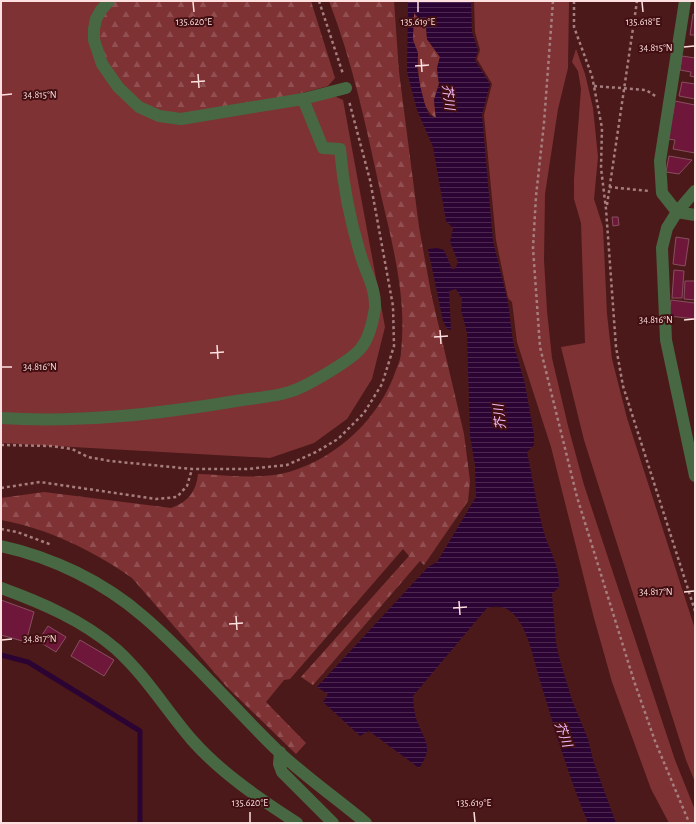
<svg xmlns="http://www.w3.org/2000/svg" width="696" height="824" font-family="'Alegreya Sans','Noto Sans JP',sans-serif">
<defs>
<pattern id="forest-firs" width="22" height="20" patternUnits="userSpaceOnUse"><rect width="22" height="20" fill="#7f3234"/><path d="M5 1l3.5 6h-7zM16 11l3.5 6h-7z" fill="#924f51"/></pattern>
<pattern id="water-rules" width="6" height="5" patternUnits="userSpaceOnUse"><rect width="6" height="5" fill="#2c0433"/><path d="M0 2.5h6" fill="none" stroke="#4c2850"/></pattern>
</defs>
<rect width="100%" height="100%" fill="#4c191a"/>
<!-- green -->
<path fill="#7f3234" d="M1 1H104L116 90 332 95 343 100 385 327 372 379 347 419 314 443 270 458 1 443Z
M474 1H569L568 68 558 109 545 194 544 260 547 311 552 358 568 426 584 485 675 760 695 810V823H669L651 789 612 682 594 618 551 447 517 342 512 302 508 298 496 240 484 115 492 84 477 59 480 50 475 32Z
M576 49 585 74 593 108 598 157 594 199 603 227 607 314 612 359 627 418 695 629V782L686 760 584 440 561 347 585 343 581 223 574 199V179L581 89 578 71 572 62Z"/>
<!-- forest -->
<path fill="url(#forest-firs)" d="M113 1H311L335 78 328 86 272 101 178 114C138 110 87 63 101 19 102 13 109 6 113 1Z
M329 1H394L399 72 419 227 431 293 464 434 470 481 468 501 424 565 420 561 313 685 301 677 409 556 403 549 290 679 284 680 266 702 306 743 296 754 227 687 132 578C94 551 47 528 1 520V498L44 492 171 508C188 502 196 492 198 474 227 475 260 480 289 472 337 458 380 418 396 370 398 365 401 358 401 352 407 299 393 246 381 195 367 130 353 63 329 1Z
M414 12 426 27 427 39 440 57 437 68 439 84 434 100 436 118C419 108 418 73 418 55 418 50 414 46 413 40 411 32 414 21 414 12Z"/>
<!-- water -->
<path fill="url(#water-rules)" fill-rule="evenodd" d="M408 1H471L472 32 478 50 475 60 490 84 482 115 493 241 508 302 513 342 525 384 534 435V445L527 452C533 480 537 509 545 536 551 554 560 567 559 587L552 594 556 642 559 657 572 700 588 739 594 763 616 823H588C569 778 555 730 541 684 534 662 530 636 517 618 509 607 499 605 487 608L413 696C414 705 414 713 417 721 425 742 434 747 419 768L369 731 360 736 323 702 328 694 317 687 428 567 437 562 476 497 475 465 470 436 467 333 461 310 462 299 456 289 449 291 451 330 447 329 443 321 428 249 437 248 444 250 452 269H455L458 262 450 242 453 228 446 221 433 147 417 110 407 72ZM414 13 426 26 427 39 440 57 437 68 439 84 434 100 436 118 429 115 425 105 420 85 417 68 418 53 413 40Z"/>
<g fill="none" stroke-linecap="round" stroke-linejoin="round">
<!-- stream -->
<path stroke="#2c0433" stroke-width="5" d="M1 655 28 662 140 731V823"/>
</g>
<!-- building -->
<path fill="#6f173a" stroke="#874f5f" d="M693 14 695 15V35H690Z
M682 56 695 58V77L690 76 691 72 680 70Z
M682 82 695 84V99L679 96Z
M675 101 695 105V153L673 149 675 140 668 139Z
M669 156 692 160 679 174 666 172Z
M612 217H618L619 225 613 226Z
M676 237 689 239 685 266 673 264Z
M674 270 684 271 682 298H672Z
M685 281H695V300L684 299Z
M671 300 695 303V319L669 316Z
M1 600 34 612 26 642 1 635Z
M48 626 66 637 56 652 38 641Z
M80 640 114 660 104 676 71 656Z"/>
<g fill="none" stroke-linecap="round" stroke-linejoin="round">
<!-- path -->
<path stroke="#a67e7e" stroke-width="2.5" stroke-dasharray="3 3" stroke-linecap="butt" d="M319 1 343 74
M553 1 544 123 536 196 533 248 540 347 577 497 634 681 655 741 688 820
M574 1V27L592 76 602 128 601 168 606 209 616 347 623 386 695 611
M594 86 646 90 657 97
M609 187 649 191
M607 205 637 1
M1 445 51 446 72 449 88 457 110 461 192 469H247L287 465 316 452 338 439 364 413 382 384 394 346 393 306 370 180 349 101
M1 488 40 482 156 499 177 497 187 486 192 469
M1 529 17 532 52 545"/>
<!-- minor -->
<path stroke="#476842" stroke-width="12" d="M685 1 660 161 662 193 677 212 695 215
M303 99 346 88
M695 191 677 212 667 228 662 248 666 340 695 476
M1 418C79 423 158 414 236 401 253 398 276 397 292 391 307 386 352 360 361 348 369 338 373 321 375 308 376 287 365 272 360 253 350 220 343 184 340 149L323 148 303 99 181 119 159 116 139 107 118 87 102 64 94 40V29L96 19 101 10 109 1
M1 546C52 557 104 582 144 617 192 658 233 708 279 752 306 777 337 799 366 823
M1 588C42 603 82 620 116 649 146 676 166 710 192 740 221 773 260 799 297 823
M280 752 279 764 282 772 333 823"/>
</g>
<!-- ticks -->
<path fill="none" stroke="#fde0df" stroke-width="1.5" d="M193 2 194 12M418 2V12M642 2 643 12M684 47 694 46M421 59 422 72M415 66 429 65M198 74 199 88M191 82 205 81M2 95 12 94M684 320 694 319M440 330 441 344M434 337 448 336M217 345 218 359M210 353 224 352M2 367H12M684 592 694 591M459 601 460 615M453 608 467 607M236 616 237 630M229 624 243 623M2 640 12 639M250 812V822M474 812 475 822"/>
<g text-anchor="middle" stroke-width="4" stroke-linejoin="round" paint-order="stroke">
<!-- water labels -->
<g font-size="13" font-style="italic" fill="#f2b8fc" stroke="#410e11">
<text transform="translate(449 97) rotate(83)" y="5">芥川</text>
<text transform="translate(499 417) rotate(-97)" y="5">芥川</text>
<text transform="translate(564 734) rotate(70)" y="5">芥川</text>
</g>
</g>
<g font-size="10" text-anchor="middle" fill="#fde0df" stroke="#410e11" stroke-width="4" stroke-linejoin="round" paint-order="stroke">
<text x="194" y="25">135.620°E</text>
<text x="418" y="25">135.619°E</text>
<text x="643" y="25">135.618°E</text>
<text x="656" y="51">34.815°N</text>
<text x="40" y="98">34.815°N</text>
<text x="656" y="323">34.816°N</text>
<text x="40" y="370">34.816°N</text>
<text x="656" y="595">34.817°N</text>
<text x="40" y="642">34.817°N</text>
<text x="250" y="806">135.620°E</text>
<text x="474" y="806">135.619°E</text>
</g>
<!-- border -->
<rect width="696" height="824" fill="none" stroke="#fde0df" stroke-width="4"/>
</svg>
